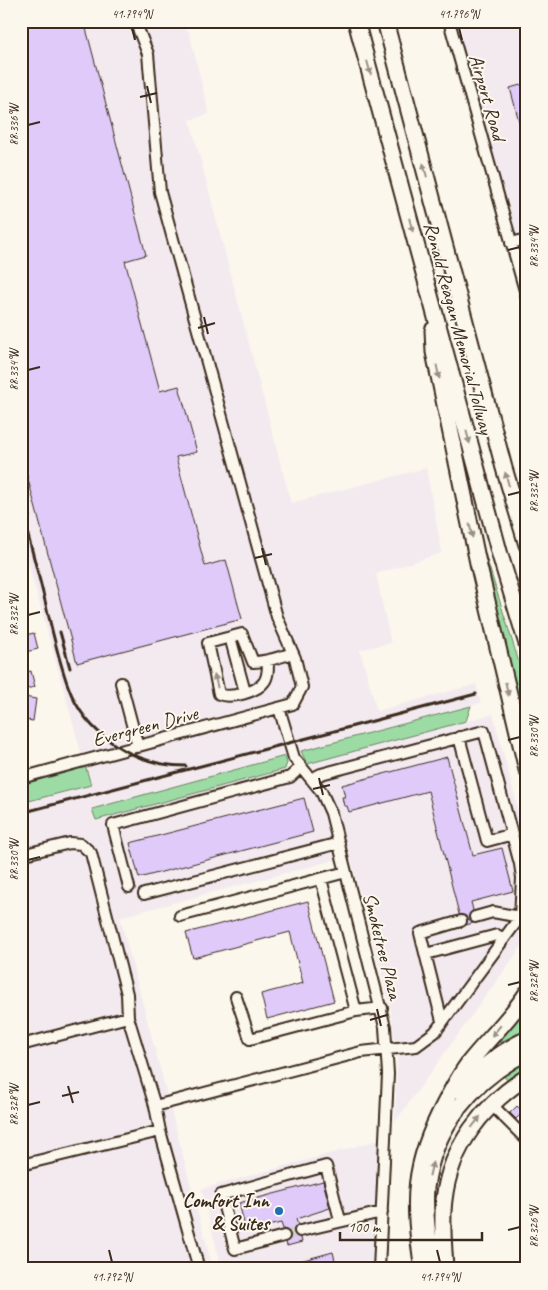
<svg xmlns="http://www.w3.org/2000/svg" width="548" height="1290" font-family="Caveat,sans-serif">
<rect width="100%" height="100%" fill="#fbf7ec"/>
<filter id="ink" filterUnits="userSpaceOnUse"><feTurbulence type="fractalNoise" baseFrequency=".02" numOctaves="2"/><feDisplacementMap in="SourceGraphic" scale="10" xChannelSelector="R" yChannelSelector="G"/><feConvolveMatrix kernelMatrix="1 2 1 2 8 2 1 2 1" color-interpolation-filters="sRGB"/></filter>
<g filter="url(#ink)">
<!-- built -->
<path fill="#f3eaf0" d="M21 21H167L189 31 209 114 190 120 291 503 426 468 442 553 376 574 391 643 360 650 377 711 476 684 481 703 93 809 96 820 493 714 527 843V939L395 1122 397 1061 390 1006 350 856 120 917 213 1269H21V803L90 785 21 537Z
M454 21H527V275L459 40Z
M379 1140 373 1269H222L201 1189Z"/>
<!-- green -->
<path fill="#9cdba4" stroke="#6c8261" d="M481 541 527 688V742L497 623Z
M471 706 466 721 307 764 301 751Z
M285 756 287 763 285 769 96 820 92 809Z
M85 765 91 785 21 803V783Z
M527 1006V1029L496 1044Z
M527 1061V1068L507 1080 502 1074Z"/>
<!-- building -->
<path fill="#dfcafa" stroke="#3b2a1e" d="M21 21H84L146 255 125 261 160 391 179 386 197 452 176 457 205 566 226 560 242 619 77 663 21 453Z
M527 83V140H524L510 88Z
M34 633 38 649 21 653V636Z
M31 671 35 687 21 690V673Z
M24 697 36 699 33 721 21 719Z
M447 757 473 855 502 848 513 891 471 902 473 910 468 918 473 923 466 925V916L459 914 428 791 349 812 347 806H344L342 797H345L342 785Z
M304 798 313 832 139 878 130 843Z
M308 901 334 1001 267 1019 261 994 303 983 290 932 193 958 186 933Z
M517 1106 523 1112 516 1119 510 1113Z
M323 1181 330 1208 296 1219 298 1225 294 1229 293 1233 301 1238 302 1242 287 1246 286 1242 291 1235 288 1231 283 1229 281 1223 246 1231 239 1203Z
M333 1252 337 1269H305L301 1263 300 1261Z"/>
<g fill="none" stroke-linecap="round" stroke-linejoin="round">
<!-- minor-tunnel -->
<path stroke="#d5cec3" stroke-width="10" stroke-dasharray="10 5" stroke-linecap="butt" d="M284 1236 300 1231"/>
<!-- minor casing -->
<g stroke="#3b2a1e" stroke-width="14">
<path id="minor" d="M449 21 527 298
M511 243 527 239
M21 484 22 487
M230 637 245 692
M268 662C268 669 268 677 264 682 257 692 230 699 219 694L208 643 242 634 253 662C268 662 279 657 293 653
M121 683 138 747
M279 708 294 758 321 791 331 813 385 1027 388 1074 379 1269
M459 737 487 841 513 834
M21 778 293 704 302 687 295 658 277 617 160 192 148 54 135 21
M21 855 70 843 81 844 91 853 127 994 128 1017 155 1106
M321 879 356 1011
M129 887 113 825 290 777 301 767
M144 894 339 843
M180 916 346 872
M475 917 493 912 520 917
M426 954 497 935 504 939
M236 997 250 1039 356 1011 382 1008
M442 1021 420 933 461 921
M21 1045 128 1017
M491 1104 526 1139
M21 1165 160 1131
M300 1231 382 1212
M284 1236 235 1249 221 1195 326 1166 340 1220
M199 1269 160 1131 155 1106 361 1052 416 1046 435 1032 520 917 522 878 520 864 484 731 321 774 311 779
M293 1269H298"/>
</g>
<!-- highway casing -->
<g stroke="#3b2a1e" stroke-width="19">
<path id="highway" d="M356 21 500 555 527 644
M385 21 504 468 527 545
M433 330 434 352 478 563 527 770
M461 1091C479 1068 500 1052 527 1039
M423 1269C412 1201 412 1165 445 1103 452 1090 459 1076 468 1064 487 1040 510 1019 527 993
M433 1269C429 1243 424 1215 426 1188 433 1126 474 1079 527 1052
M445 1269C444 1246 441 1222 444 1200 450 1147 483 1105 527 1077"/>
</g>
<!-- minor -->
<use href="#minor" stroke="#fbf7ec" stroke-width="10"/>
<!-- highway -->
<use href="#highway" stroke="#fbf7ec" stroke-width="15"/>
<!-- rail -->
<path stroke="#3b2a1e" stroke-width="3" d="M23 494 29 516
M21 509C30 543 39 576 47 609 53 635 59 661 68 686 86 736 136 766 186 766
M60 632 70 668
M21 813 476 694"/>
</g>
<!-- one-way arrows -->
<defs><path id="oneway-solid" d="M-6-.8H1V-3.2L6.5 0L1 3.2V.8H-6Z" transform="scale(1.25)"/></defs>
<g fill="#9b9085">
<use href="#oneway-solid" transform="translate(369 68) rotate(75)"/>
<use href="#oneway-solid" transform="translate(425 170) rotate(-105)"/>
<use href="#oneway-solid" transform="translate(411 225) rotate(75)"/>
<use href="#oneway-solid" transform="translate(438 372) rotate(78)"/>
<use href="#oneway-solid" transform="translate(468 437) rotate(75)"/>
<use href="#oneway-solid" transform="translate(507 479) rotate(-106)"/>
<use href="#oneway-solid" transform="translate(471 531) rotate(78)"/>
<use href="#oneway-solid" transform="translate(216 681) rotate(-103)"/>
<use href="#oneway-solid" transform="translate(507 689) rotate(77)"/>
<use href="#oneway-solid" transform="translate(496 1031) rotate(130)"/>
<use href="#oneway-solid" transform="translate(476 1122) rotate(-52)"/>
<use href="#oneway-solid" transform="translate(431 1169) rotate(-77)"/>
</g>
</g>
<!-- ticks -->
<path fill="none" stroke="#3b2a1e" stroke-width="2" d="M132 28 135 40M459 28 462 40M147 86 151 103M140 97 157 93M28 125 40 122M508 250 520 247M204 317 208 334M198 328 215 323M28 370 40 367M508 495 520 492M262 548 266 565M255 558 272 554M28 615 40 612M508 740 520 737M319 778 323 795M313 789 330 785M28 860 40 857M508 985 520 982M377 1009 381 1026M370 1020 387 1015M68 1086 73 1103M62 1096 79 1092M28 1105 40 1102M508 1230 520 1227M109 1250 112 1262M437 1250 440 1262"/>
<!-- markers -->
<circle fill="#1f6fb2" stroke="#fbf7ec" stroke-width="2" cx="279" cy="1211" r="5"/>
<g text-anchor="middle" stroke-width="4" stroke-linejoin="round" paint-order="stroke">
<!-- street labels -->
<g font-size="20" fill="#3b2a1e" stroke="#fbf7ec">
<text transform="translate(488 97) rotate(74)" y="7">Airport Road</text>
<text transform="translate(459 328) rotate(75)" y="7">Ronald Reagan Memorial Tollway</text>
<text transform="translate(145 726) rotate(-15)" y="7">Evergreen Drive</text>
<text transform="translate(383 946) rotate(76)" y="7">Smoketree Plaza</text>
</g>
<!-- poi labels -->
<g font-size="20" font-weight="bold" fill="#3b2a1e" stroke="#fbf7ec" text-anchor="end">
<text x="269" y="1207">Comfort Inn<tspan x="269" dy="23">&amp; Suites</tspan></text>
</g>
</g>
<!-- margin -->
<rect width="548" height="1290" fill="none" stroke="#fbf7ec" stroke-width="55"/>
<!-- scale -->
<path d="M340 1232v8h142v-8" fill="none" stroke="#3b2a1e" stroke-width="2.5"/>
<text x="348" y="1232" font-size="15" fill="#3b2a1e" stroke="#fbf7ec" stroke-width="4" paint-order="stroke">100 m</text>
<rect x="28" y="28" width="492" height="1234" fill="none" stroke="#3b2a1e" stroke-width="2"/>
<g font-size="12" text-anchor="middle" fill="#3b2a1e">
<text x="132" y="18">41.794°N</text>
<text x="459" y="18">41.796°N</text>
<text transform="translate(14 125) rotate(-90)" y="4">88.336°W</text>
<text transform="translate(534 247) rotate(-90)" y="4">88.334°W</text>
<text transform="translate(14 370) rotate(-90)" y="4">88.334°W</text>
<text transform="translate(534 492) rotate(-90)" y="4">88.332°W</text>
<text transform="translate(14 615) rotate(-90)" y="4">88.332°W</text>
<text transform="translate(534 737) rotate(-90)" y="4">88.330°W</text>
<text transform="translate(14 860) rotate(-90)" y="4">88.330°W</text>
<text transform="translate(534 982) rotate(-90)" y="4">88.328°W</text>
<text transform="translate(14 1105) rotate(-90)" y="4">88.328°W</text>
<text transform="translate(534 1227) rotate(-90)" y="4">88.326°W</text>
<text x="112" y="1281">41.792°N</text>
<text x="440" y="1281">41.794°N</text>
</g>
</svg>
